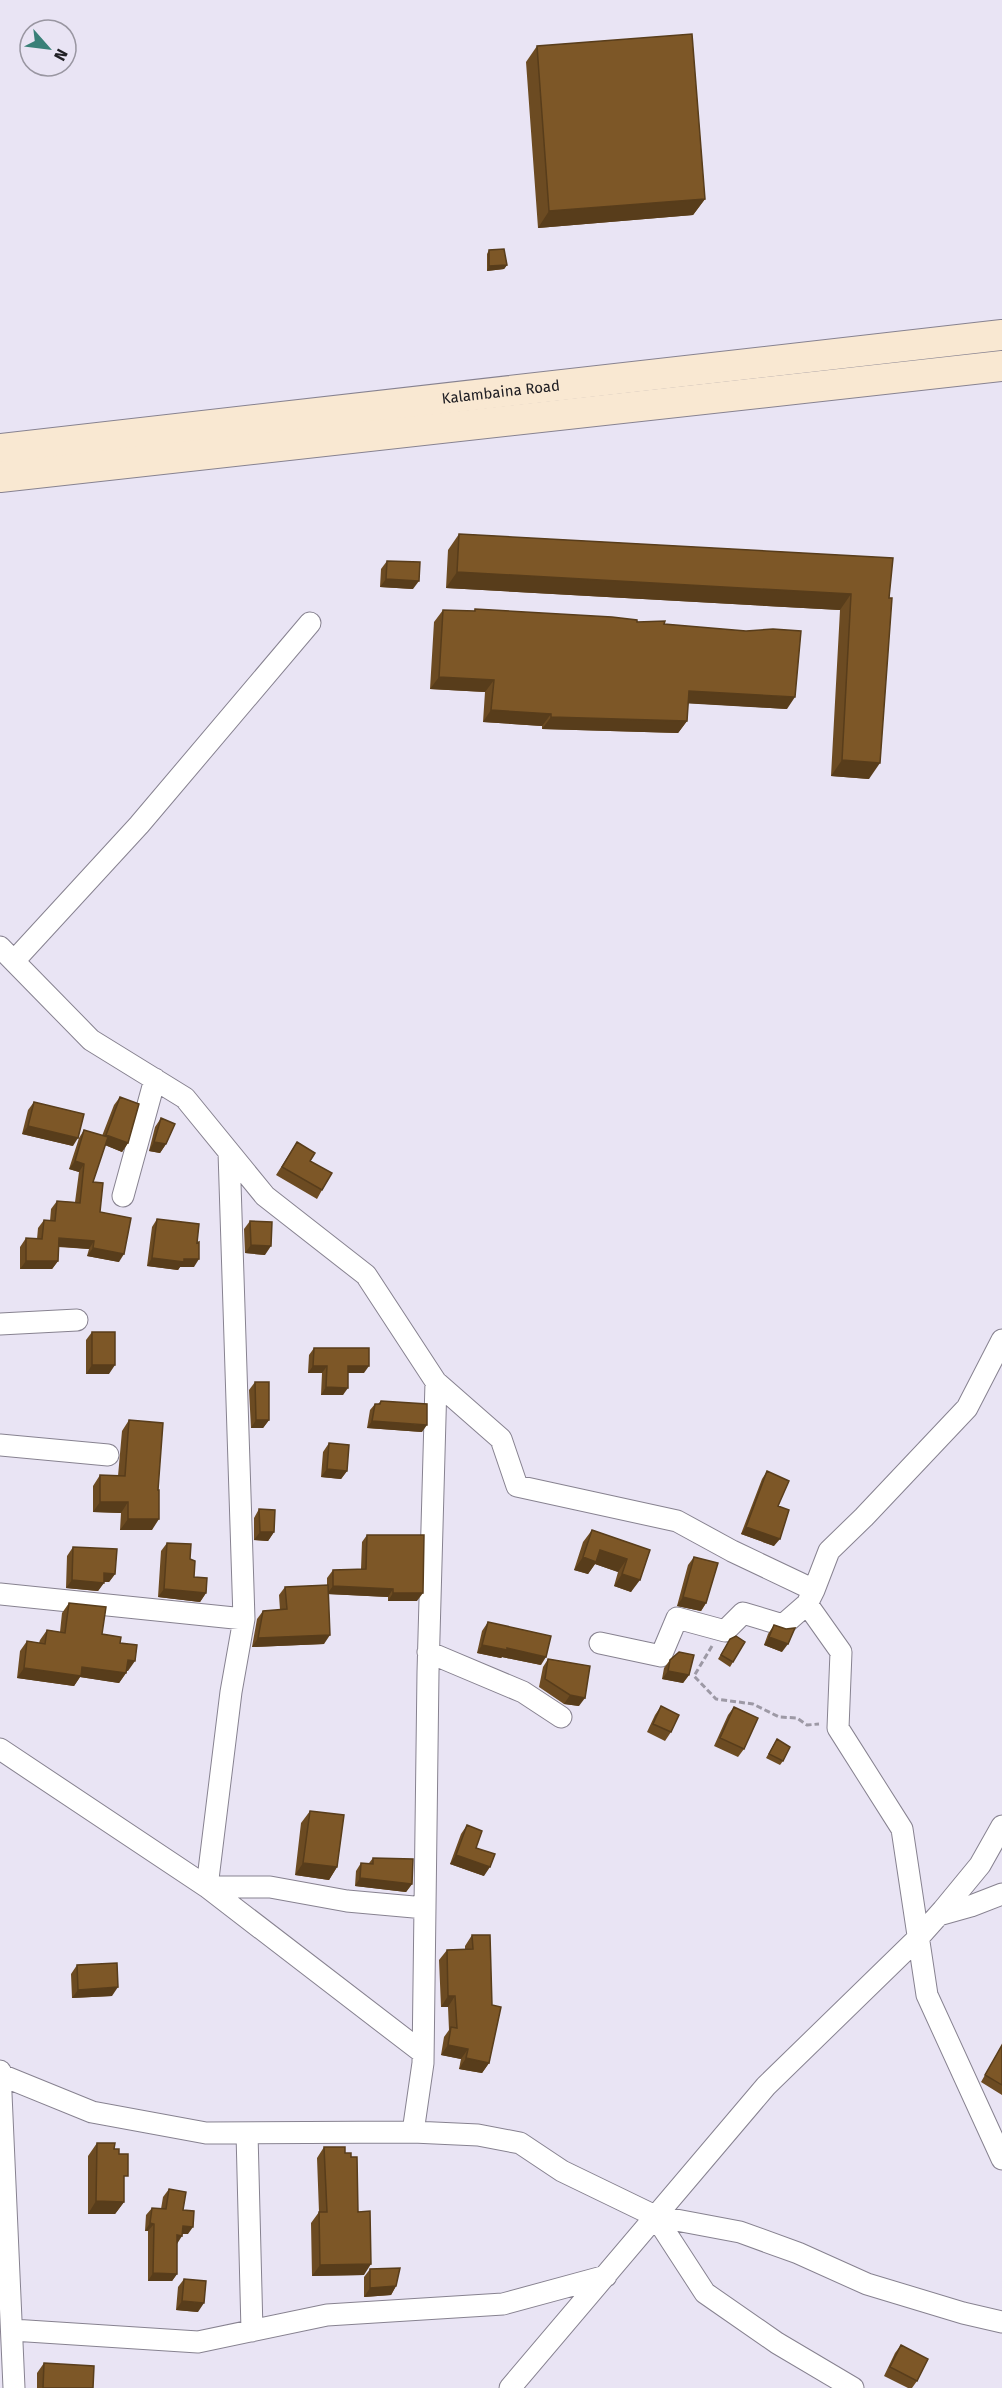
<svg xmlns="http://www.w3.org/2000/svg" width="1002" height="2388" font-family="'Fira Sans',sans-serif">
<rect width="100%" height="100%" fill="#e9e4f4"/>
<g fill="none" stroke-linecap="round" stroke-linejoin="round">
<!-- minor casing -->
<g stroke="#878290" stroke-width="23">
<path id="minor" d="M0 947 91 1040 185 1098 265 1196 366 1275 436 1382 501 1439 517 1486 677 1521 732 1551 814 1590 829 1551 864 1517 967 1408 1002 1340
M14 961 139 825 310 623
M123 1196 155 1079
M0 1324 77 1320
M0 1445 108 1455
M814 1590 807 1604 841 1652 838 1728 902 1829 927 1995 1002 2159
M0 1594 244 1619 229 1152
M244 1619 231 1692 207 1887H270L347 1901 425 1908
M600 1643 661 1656 677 1618 725 1631 743 1613 783 1625 807 1604
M428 1652 523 1692 561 1717
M0 1749 207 1887 423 2053
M939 1915 971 1906 1002 1894
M0 2071 14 2388
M1 2075 92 2112 206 2133 413 2132 423 2063 428 1672 436 1382
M413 2132 478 2135 520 2143 562 2171 655 2216 740 2232 798 2253 867 2284 963 2313 1002 2322
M247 2133 252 2331
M655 2216 705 2293 777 2343 853 2388
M12 2330 198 2342 327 2315 503 2304 606 2276
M510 2388 766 2086 918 1938 943 1910 980 1865 1002 1826"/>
</g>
<!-- secondary casing -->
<g stroke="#878290" stroke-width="32">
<g id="secondary">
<path id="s1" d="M0 449 1002 335"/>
<path d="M0 477 1002 366"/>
</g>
</g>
<!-- path -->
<path stroke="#9d99a5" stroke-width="3" stroke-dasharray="6 3" stroke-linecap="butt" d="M712 1646 694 1676 716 1699 753 1704 779 1717 797 1718 807 1725 819 1724"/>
<!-- minor -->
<use href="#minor" stroke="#fff" stroke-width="21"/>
<!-- secondary -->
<use href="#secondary" stroke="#f9e8d2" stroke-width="30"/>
</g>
<!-- wall -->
<path fill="#6c4b22" d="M537 46 705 199 693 215 538 228 526 62Z
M489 250 507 265 504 269 487 271V254Z
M459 534 893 558 869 779 831 776 840 610 446 588 448 550Z
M387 561 413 589 380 587 381 569Z
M475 609 664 624 787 709 688 703 687 721 678 733 542 729V726L483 722 485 692 430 689 434 622 443 610 474 611Z
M120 1097 128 1143 122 1152 105 1145 93 1182 100 1212 119 1262 87 1256 89 1249 58 1247V1261L52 1269H20V1247L26 1238 37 1239 38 1228 44 1220 50 1221 51 1209 57 1201 75 1202 79 1172 69 1169 79 1138 84 1130 102 1136 114 1105Z
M34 1102 73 1146 22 1134 28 1110Z
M161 1118 166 1144 160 1153 149 1151 155 1127Z
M297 1142 310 1161 322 1190 317 1199 276 1175Z
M157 1219 194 1267H180L178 1270 147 1266 152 1227Z
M250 1221 265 1255 245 1253 244 1229Z
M92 1332 109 1374H86V1340Z
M314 1348 364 1373H348L343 1395H321L322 1373H308L309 1355Z
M255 1382 269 1420 263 1428H251L249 1390Z
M381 1401 422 1432 367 1428 370 1410 375 1404H378Z
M129 1420 158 1490 152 1530H120L121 1513 93 1512V1486L100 1475 118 1476 122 1431Z
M329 1443 347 1471 341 1479 321 1477 323 1452Z
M767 1471 778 1506 774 1546 741 1534 762 1479Z
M259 1509 274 1532 268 1541 254 1540V1518Z
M592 1530 650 1550 631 1592 614 1586 618 1572 595 1564 588 1574 574 1570 583 1542Z
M367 1535 417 1601H388V1597L328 1594 324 1644 252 1647 257 1619 263 1611 280 1610 279 1595 285 1587 327 1585V1578L333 1570 361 1569 362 1542Z
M167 1543 190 1559 194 1577 206 1593 200 1602 158 1597 161 1551Z
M73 1547 115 1574 109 1582H104L98 1591 66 1588 67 1556Z
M694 1557 706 1603 701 1611 677 1606 688 1565Z
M69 1603 102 1634 120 1643 128 1671H127L126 1673 119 1683 80 1677 74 1686 17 1678 20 1651 27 1641 39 1643 40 1640 47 1630 60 1632 62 1613Z
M488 1622 541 1665 502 1657 501 1658 477 1653 482 1631Z
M774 1625 782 1652 764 1645 768 1634Z
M730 1639 733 1662 730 1667 718 1659Z
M548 1659 579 1706 564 1704 539 1687 543 1667Z
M670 1660 689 1675 683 1683 662 1679 664 1668Z
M661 1706 671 1732 665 1741 647 1732 655 1715Z
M734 1707 744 1749 738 1757 714 1746 728 1715Z
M777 1739 783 1761 780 1765 766 1758Z
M310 1811 337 1867 329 1880 295 1875 301 1823Z
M467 1825 476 1848 484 1876 450 1864 461 1834Z
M373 1858 412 1884 406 1892 355 1886 356 1871 361 1863H369Z
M472 1935 489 2063 482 2073 459 2069 461 2059 441 2055 444 2037 449 2030 448 2007H441L439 1960 447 1950 465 1949V1946Z
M77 1965 112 1996 72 1998 71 1974Z
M1002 2045V2095L981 2082Z
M97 2143 114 2149 119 2154 124 2181V2202L115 2214H88V2156Z
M324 2147 345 2153 358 2212 364 2275 312 2276 311 2223 319 2212 317 2158Z
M169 2189 183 2210 188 2234H182L177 2243V2274L172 2281H148V2231H145L146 2215 152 2208 161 2209 163 2197Z
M370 2269 396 2286 391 2295 364 2297V2277Z
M184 2279 198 2312 176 2310 178 2287Z
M901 2345 917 2381 912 2388H908L884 2376 895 2353Z
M44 2363 93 2388H37V2373Z"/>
<!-- shaded-wall -->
<path fill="#583d1b" d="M705 199 693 215 538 228 549 211Z
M507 265 504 269 487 271 489 266Z
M457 572 851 594 840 610 446 588Z
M386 579 419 581 413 589 380 587Z
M439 677 494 680 485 692 430 689Z
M689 691 795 697 787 709 681 703Z
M491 710 551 714 542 726 483 722Z
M551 717 687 721 678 733 542 729Z
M842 760 880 763 869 779 831 776Z
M28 1126 78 1138 73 1146 22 1134Z
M106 1135 128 1143 122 1152 100 1143Z
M154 1142 166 1144 160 1153 149 1151Z
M75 1161 84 1164 79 1172 69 1169Z
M59 1238 94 1241 89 1249 53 1246Z
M251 1245 271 1246 265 1255 245 1253Z
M93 1248 124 1254 119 1262 87 1256Z
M152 1258 184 1259H199L194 1267H180L178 1270 147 1266Z
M26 1261H58L52 1269H20Z
M92 1365H115L109 1374H86Z
M313 1366H327L322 1373H308Z
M348 1366H369L364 1373H343Z
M326 1387 348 1388 343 1395H321Z
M256 1420H269L263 1428H251Z
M372 1421 427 1425 422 1432 367 1428Z
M327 1469 347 1471 341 1479 321 1477Z
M100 1502H128L121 1513 93 1512Z
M128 1519H159L152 1530H120Z
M746 1527 780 1539 774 1546 741 1534Z
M260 1532H274L268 1541 254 1540Z
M600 1550 627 1559 618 1572 595 1564 588 1574 574 1570 583 1557Z
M104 1573 115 1574 109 1582H98Z
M622 1574 640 1580 631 1592 614 1586Z
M72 1580 104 1583 98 1591 66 1588Z
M333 1586 393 1589 388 1597 327 1594Z
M164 1589 206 1593 200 1602 158 1597Z
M393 1593H423L417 1601H388Z
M683 1597 706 1603 701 1611 677 1606Z
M330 1635 324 1644 252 1647 258 1638Z
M769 1637 788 1644 782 1652 764 1645Z
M482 1645 507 1648 546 1657 541 1665 502 1657 501 1658 477 1653Z
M128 1660 135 1661 128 1671 121 1670Z
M82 1667 126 1673 119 1683 80 1677 74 1686 17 1678 24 1668Z
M668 1671 689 1675 683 1683 662 1679Z
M570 1695 585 1698 579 1706 564 1704Z
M456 1855 490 1867 484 1876 450 1864Z
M303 1863 337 1867 329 1880 295 1875Z
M360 1878 412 1884 406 1892 355 1886Z
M118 1987 112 1996 72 1998 78 1990Z
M448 1996H455L448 2007H441Z
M448 2045 468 2049 461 2059 441 2055Z
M466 2058 489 2063 482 2073 459 2069Z
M96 2201 124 2202 115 2214H88Z
M150 2223 154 2224 148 2231H145Z
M183 2226 193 2227 188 2234H177Z
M177 2235 182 2236 177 2244Z
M371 2264 364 2275 312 2276 320 2265Z
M153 2273 177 2274 172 2281H148Z
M396 2286 391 2295 364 2297 370 2288Z
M182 2301 204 2303 198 2312 176 2310Z"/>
<!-- building -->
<path fill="#7d5727" stroke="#583d1b" stroke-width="1.5" d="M692 34 705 199 549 211 537 46Z
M504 249 507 265 489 266V250Z
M459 534 893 558 889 598H892L880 763 842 760 851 594 457 572Z
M387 561 420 562 419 581 386 579Z
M475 609 612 617 637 620V622L665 621 664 624 746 631 773 629 801 631 795 697 689 691 687 721 551 717V714L491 710 494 680 439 677 443 610 475 611Z
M120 1097 139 1104 128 1143 106 1135Z
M34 1102 84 1114 78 1138 28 1126Z
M161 1118 175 1124 166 1144 154 1142Z
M84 1130 108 1137 93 1182 103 1183 100 1212 131 1218 124 1254 93 1248 94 1241 59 1238 58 1261H26V1238L42 1239 44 1220 55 1221 57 1201 80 1203 84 1164 75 1161Z
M297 1142 315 1153 310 1161 332 1173 322 1190 282 1167Z
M157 1219 199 1224 197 1243 199 1242V1259H184V1262L152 1258Z
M250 1221 272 1222 271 1246 251 1245Z
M92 1332H115V1365H92Z
M314 1348H369V1366H348V1388L326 1387 327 1366H313Z
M255 1382H269V1420H256Z
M381 1401 427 1404V1425L372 1421 375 1404H380Z
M129 1420 163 1423 158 1490H159V1519H128V1502H100V1475L125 1476Z
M329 1443 349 1445 347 1471 327 1469Z
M767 1471 789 1481 778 1506 789 1510 780 1539 746 1527Z
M259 1509 275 1510 274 1532H260Z
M592 1530 650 1550 640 1580 622 1574 627 1559 600 1550 596 1562 583 1557Z
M367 1535H424L423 1593H393V1589L333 1586V1570L366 1569Z
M167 1543 191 1544 190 1559 195 1561 194 1577 207 1578 206 1593 164 1589Z
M73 1547 117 1549 115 1574 104 1573V1583L72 1580Z
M694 1557 718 1563 706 1603 683 1597Z
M328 1585 330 1635 258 1638 263 1611 287 1609 285 1587Z
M69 1603 106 1607 102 1634 121 1637 120 1643 137 1645 135 1661 128 1660 126 1673 82 1667 81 1676 24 1668 27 1641 45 1644 47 1630 65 1633Z
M488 1622 551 1636 546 1657 507 1648V1650L482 1645Z
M774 1625 786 1629 795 1628 788 1644 769 1637Z
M736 1636 745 1642 733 1662 721 1655 730 1639Z
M679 1652 694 1655 689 1675 668 1671 670 1660Z
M548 1659 590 1666 585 1698 570 1695 545 1679Z
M661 1706 679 1715 671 1732 653 1724Z
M734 1707 758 1718 744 1749 720 1738Z
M777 1739 790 1747 783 1761 769 1754Z
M310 1811 344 1815 337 1867 303 1863Z
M467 1825 482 1831 476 1848 495 1854 490 1867 456 1855Z
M373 1858 413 1859 412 1884 360 1878 361 1863 373 1864Z
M472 1935H490L492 2005 501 2007 489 2063 466 2058 468 2049 448 2045 451 2027 457 2028 455 1996H448L447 1950 473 1949Z
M117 1963 118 1987 78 1990 77 1965Z
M1002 2045V2085L985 2075Z
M97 2143H115L114 2149H119V2154H128V2176H124V2202L96 2201Z
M324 2147H345V2153H351V2157H357L358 2212 370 2211 371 2264 320 2265 319 2212H327Z
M169 2189 186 2192 183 2210 194 2211 193 2227 183 2226 182 2236 177 2235V2274L153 2273 154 2224 150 2223 152 2208 166 2209Z
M400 2268 396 2286 370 2288V2269Z
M184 2279 206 2281 204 2303 182 2301Z
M901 2345 928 2359 917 2381 890 2367Z
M44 2363 94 2366 93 2388H43Z"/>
<g text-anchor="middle" stroke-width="6" stroke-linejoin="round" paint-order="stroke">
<!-- street labels -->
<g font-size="15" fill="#212025" stroke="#e9e4f4">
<text dy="5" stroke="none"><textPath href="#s1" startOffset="504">Kalambaina Road</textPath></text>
</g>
</g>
<!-- north arrow -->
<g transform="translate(48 48) rotate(118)"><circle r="28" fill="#e9e4f4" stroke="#9996a1" stroke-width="1.5"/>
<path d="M0-4.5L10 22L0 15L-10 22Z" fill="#398078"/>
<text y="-9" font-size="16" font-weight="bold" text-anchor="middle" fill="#212025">N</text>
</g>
</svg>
